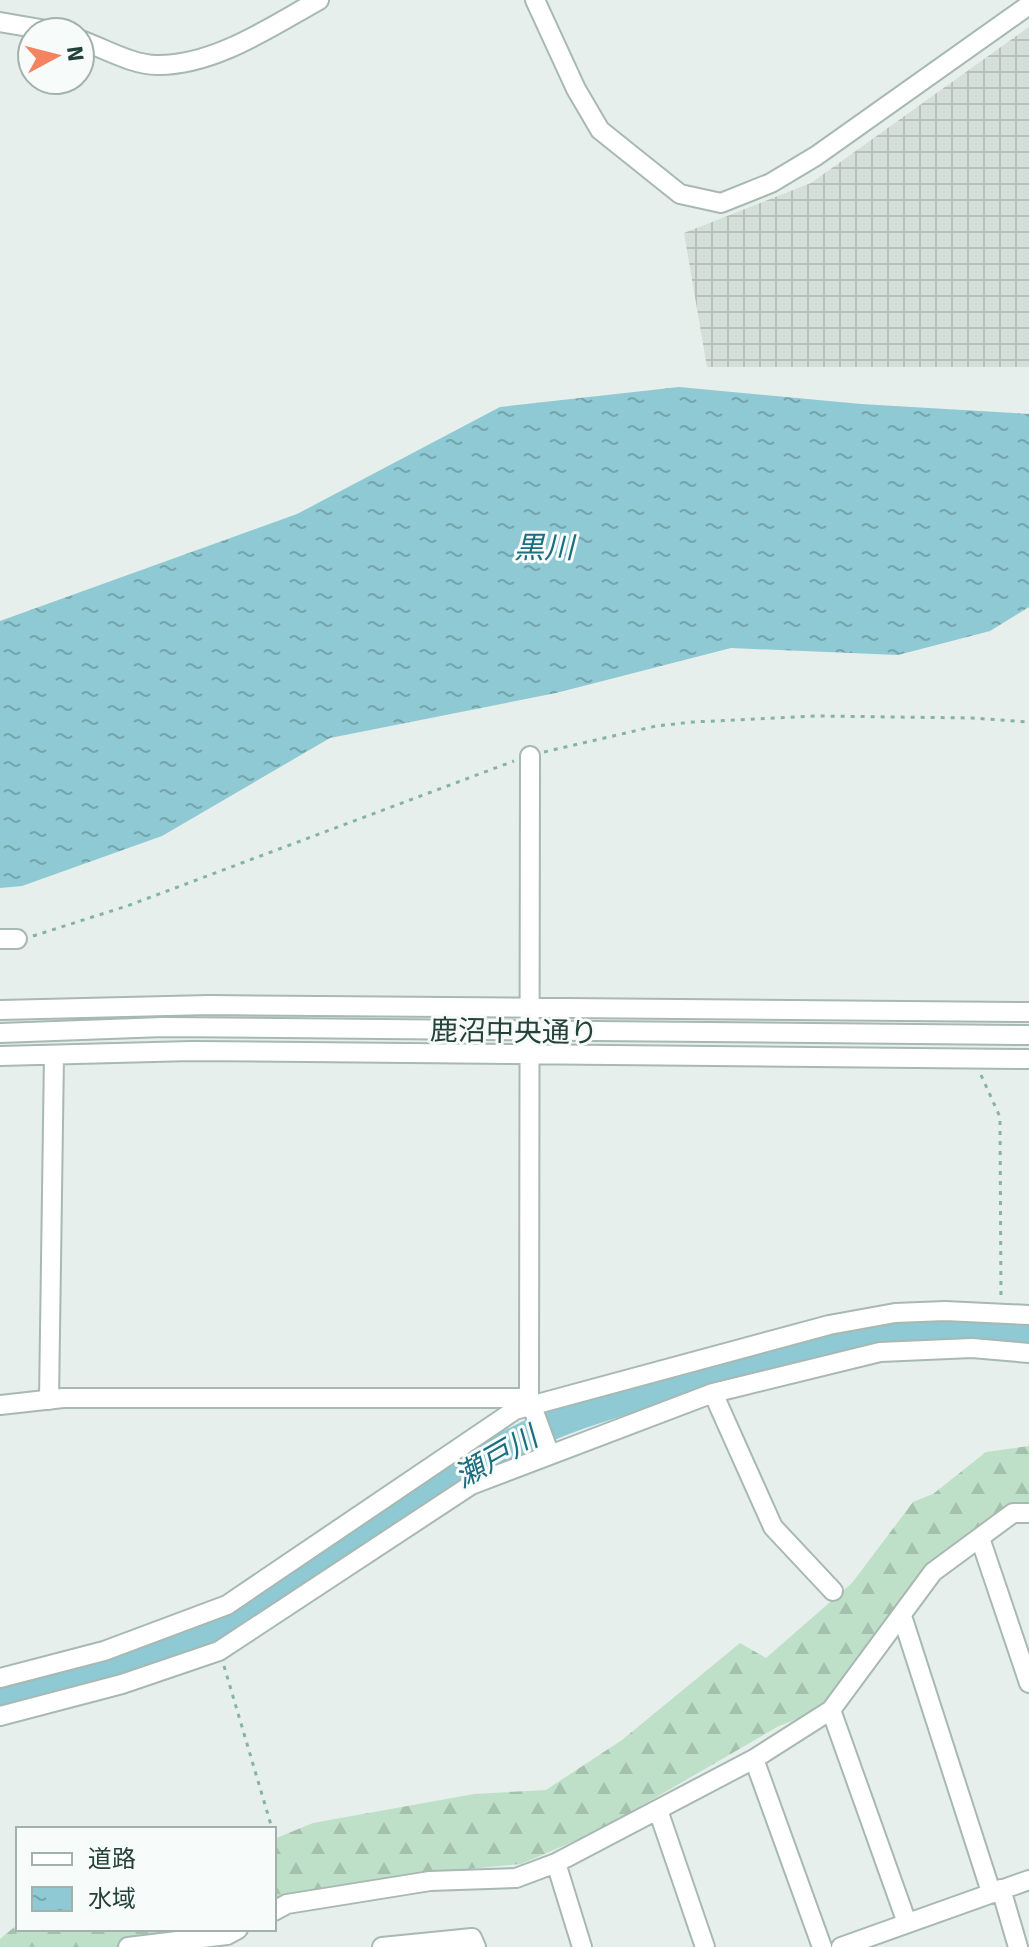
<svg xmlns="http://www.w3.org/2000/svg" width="1029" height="1947" font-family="Signika,'Noto Sans JP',sans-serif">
<defs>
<pattern id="industrial-grid" width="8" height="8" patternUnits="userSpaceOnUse" patternTransform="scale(2)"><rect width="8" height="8" fill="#d4dfda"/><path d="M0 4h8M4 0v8" fill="none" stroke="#b6c1bc"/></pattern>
<pattern id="forest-firs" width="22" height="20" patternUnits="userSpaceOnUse" patternTransform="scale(2)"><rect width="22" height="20" fill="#bfe0c8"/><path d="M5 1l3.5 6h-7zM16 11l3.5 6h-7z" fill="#a4c1ad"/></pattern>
<pattern id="water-ripples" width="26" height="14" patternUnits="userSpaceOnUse" patternTransform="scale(2)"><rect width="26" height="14" fill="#8ec9d4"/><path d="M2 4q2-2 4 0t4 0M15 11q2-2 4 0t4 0" fill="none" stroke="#74a5ad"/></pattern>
</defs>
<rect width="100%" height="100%" fill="#e6efeb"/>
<!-- industrial -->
<path fill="url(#industrial-grid)" d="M1029 27V367H707L684 233 811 183Z"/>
<!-- forest -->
<path fill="url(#forest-firs)" d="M1029 1446V1505L998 1512 877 1634 823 1709 779 1726 598 1831 521 1864 437 1872 274 1902V1839L313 1823 474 1794 546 1790 622 1740 740 1643 766 1658 852 1583 913 1502 933 1494 986 1452Z
M18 1924V1929H174L127 1947H0V1939Z"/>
<!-- water -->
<path fill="url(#water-ripples)" d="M679 387 861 404 1029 414V607L990 631 898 655 731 648 556 693 330 738 162 836 22 886 0 888V621L297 514 500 407Z"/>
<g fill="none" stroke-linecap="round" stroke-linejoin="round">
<!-- river -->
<path stroke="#8ec9d4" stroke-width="30" d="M0 1692C90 1667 180 1647 263 1603 351 1558 426 1490 513 1443 562 1417 613 1403 666 1387 784 1351 905 1319 1029 1334"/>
<!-- minor casing -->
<g stroke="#a8b8b2" stroke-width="22">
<path id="minor" d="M535 0 576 89 600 130 680 194 721 203 771 183 816 156 1029 5
M0 22 58 32
M80 40C104 48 132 65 157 65 214 66 272 26 319 0
M0 939H17
M0 1010 209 1005 1029 1012
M0 1033 164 1027 1029 1035
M0 1056 192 1051 1029 1059
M713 1393 773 1527 833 1591
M529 1398 550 1455
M49 1400 54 1055
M0 1405 63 1398H529L530 756
M980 1538 1029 1683
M902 1616 991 1892
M0 1678 104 1651 227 1605 515 1410 829 1325 895 1313 945 1311 1029 1315
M831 1710 907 1923
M0 1716 122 1684 219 1651 471 1485 713 1393 880 1352 972 1348 1029 1353
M754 1759 822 1947
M658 1810 705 1947
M556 1863 582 1947
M1001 1889 1018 1947
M274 1911 287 1904 430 1881 516 1878 556 1863 754 1759 831 1710 933 1572 1013 1513H1029
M128 1947 227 1935 238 1929
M382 1947 472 1938 476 1947
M841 1947 1029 1880"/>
</g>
<!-- path -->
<path stroke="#86b3a5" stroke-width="3" stroke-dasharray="4 6" stroke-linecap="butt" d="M544 752 656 726 693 722 816 716 972 718 1029 722
M33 936 127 906 514 761
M981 1075 1000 1117 1001 1298
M224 1666 271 1825"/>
<!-- minor -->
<use href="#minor" stroke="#fff" stroke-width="18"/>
</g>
<g text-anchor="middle" stroke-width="6" stroke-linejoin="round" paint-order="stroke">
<!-- street labels -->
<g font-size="28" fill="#24423a" stroke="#f7fbf9">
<text transform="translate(514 1031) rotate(1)" y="10">鹿沼中央通り</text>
</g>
<!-- water labels -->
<g font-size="30" font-style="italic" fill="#1c6f80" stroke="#f7fbf9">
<text x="544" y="558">黒川</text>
<text transform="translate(496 1457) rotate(-30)" y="10">瀬戸川</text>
</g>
</g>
<!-- legend -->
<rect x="16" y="1827" width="260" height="104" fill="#f7fbf9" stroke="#a3b1ad" stroke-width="2"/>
<rect x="32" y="1853" width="40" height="12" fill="#ffffff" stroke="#a3b1ad" stroke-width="2"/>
<text x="88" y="1867" font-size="24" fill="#24423a">道路</text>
<rect x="32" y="1887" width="40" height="24" fill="url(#water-ripples)" stroke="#a3b1ad" stroke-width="2"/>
<text x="88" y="1907" font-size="24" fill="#24423a">水域</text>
<!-- north arrow -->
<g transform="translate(56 56) rotate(83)"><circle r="38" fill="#f7fbf9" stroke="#a3b1ad" stroke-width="2"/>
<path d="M0-6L14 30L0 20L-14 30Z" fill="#f4845f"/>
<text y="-12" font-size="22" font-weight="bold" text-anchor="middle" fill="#24423a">N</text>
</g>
</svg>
